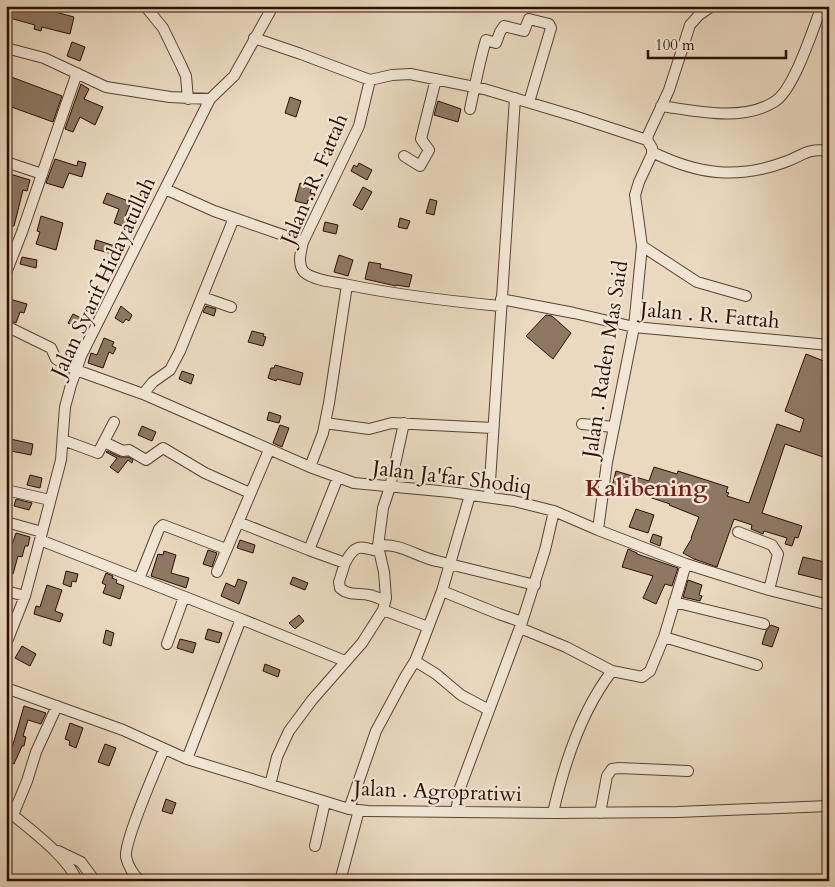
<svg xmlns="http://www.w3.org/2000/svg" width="835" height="887" font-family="Cardo,serif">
<rect width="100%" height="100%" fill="#ead9bf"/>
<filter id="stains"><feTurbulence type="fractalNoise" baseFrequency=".004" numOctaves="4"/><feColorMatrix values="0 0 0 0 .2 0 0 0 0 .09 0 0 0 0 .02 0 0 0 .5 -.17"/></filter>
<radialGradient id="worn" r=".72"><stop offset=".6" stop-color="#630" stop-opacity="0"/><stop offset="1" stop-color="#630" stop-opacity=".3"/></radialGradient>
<!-- building -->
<path fill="#8e7864" stroke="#2b0e01" d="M6 6H33L74 17 70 34 42 27 41 31 34 29 35 25 6 17Z
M72 42 85 47 80 61 67 56Z
M6 75 62 96 53 122 6 105Z
M81 84 89 89 84 99 103 107 95 125 80 117 73 132 65 129Z
M290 97 301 101 296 117 285 113Z
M438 101 461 109 458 122 434 115Z
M55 159 77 166 78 161 86 163 82 177 69 173 63 188 46 183Z
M359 163 372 170 367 180 351 171 354 165 357 167Z
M10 174 30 180 27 191 23 190 14 226 6 225V193L8 185H6Z
M300 183 312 187 310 193 315 194 313 201 308 200 307 204 295 201Z
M363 187 372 192 362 210 353 205Z
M107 193 131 202 125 217 134 220 131 229 114 223 119 209 103 203Z
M430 199 437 201 434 215 426 213Z
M41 216 63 223 56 250 36 244 40 232 37 231Z
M400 218 410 221 407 229 398 227Z
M325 222 338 225 336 234 323 231Z
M96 240 115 246 113 254 94 249Z
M339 255 353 260 348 276 334 272Z
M22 257 37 260 36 268 20 264Z
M369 262 381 264 380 268 412 275 409 287 396 285V286L365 279Z
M6 298 27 304 24 313 20 312 16 323 6 319Z
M121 306 132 315 129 321 126 319 123 323 115 318Z
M206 306 216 309 214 316 203 312Z
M73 314 85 320 80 329 68 323Z
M546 315 552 316 571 333 553 359 526 336Z
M252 331 264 334 263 336 266 337 263 346 248 342Z
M104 338 114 342 112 346 116 348 113 354 109 352 103 368 88 363 91 353 97 355Z
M806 354 829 363V459L785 444 762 513 802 526 798 538 795 537 792 546 785 544 787 538 764 531 763 534 751 529 752 525 734 519 717 567 694 559 683 553 692 538H691L699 517 669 505 670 504 622 488 619 497 610 494 616 471 649 481 654 467 677 474 678 471 728 487 726 492 729 493 727 496 749 503 777 424 800 432 804 419 785 411Z
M275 365 303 373 300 385 277 379 276 381 268 378 271 368H274Z
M182 371 194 375 191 384 179 379Z
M269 412 281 416 279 423 267 420Z
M280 425 289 428 282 447 273 443Z
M142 426 156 432 152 441 138 435Z
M6 438 33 444 31 455 6 450Z
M107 451 120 457H128L133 460 132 463 128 460 118 473 110 467 117 458 106 452Z
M30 475 42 478 40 488 27 485Z
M16 499 32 503 29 510 14 506Z
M636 509 654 515 648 533 629 527Z
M16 533 30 537 28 546H25L22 557 18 556 13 574 6 572V562Z
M653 534 662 537 660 546 650 542Z
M240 540 255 545 253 553 237 548Z
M628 549 637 553V554L678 568 672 586 665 584 656 604 643 598 653 576 622 567Z
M208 550 217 553 212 567 203 564Z
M164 551 176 555 171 573 189 578 186 588 151 576 158 554 163 555Z
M803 557 829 563 827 581 798 574Z
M66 571 78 574 76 582 72 581 71 587 63 584Z
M106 573 113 576 112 578 117 580 116 583 124 586 120 599 103 593 106 585 102 583Z
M293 577 308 583 305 590 290 584Z
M238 579 247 582 239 604 221 596 226 583 235 587Z
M688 580 702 585 699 595 702 596 700 601 683 597Z
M47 585 62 590 55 611 63 614 60 622 34 614 36 606 40 607Z
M299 615 304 621 295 629 289 623Z
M771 625 779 628 772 647 762 644 766 631Z
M208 629 222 633 219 643 205 639Z
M106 630 114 633 111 646 103 643Z
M180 639 196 643 193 653 177 648Z
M22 646 36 654 30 666 15 658Z
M265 664 280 670 278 677 263 671Z
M24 706 46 713 41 724 28 720 23 736 26 737 24 746H22L14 764 6 761V746L12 748Z
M70 723 83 728 76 748 69 745 70 741 65 739Z
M105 744 116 748 109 766 98 762Z
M166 799 176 803 172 814 162 811Z"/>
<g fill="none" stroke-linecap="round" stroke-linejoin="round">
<!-- minor casing -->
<g stroke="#5b4130" stroke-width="12">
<path id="minor" d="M145 6 163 28 181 65 186 76 188 99
M254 38 301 54 370 80 392 75 410 74 484 89 574 116 647 140
M6 48 44 58 106 87 170 97 210 99
M370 80 359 126 303 242C301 251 297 264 304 272 313 280 332 282 344 284 396 295 448 301 500 306
M661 106C696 111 742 122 774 102 794 91 813 28 822 6
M470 109C475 86 479 63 486 40L496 43 500 32 504 26 524 31 529 19 549 24 551 28 529 102
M652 152C697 174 736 180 785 162 805 155 805 148 829 151
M404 156 420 166 429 150 421 139 436 79
M6 162 42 174
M165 189 214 211 303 242
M642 246 697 282 746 296
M6 273 22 232 77 73
M202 297 231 307
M501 299 574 313 634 327 829 345
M6 326 51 348 56 359 76 370 143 394 310 467 354 483 450 492 514 501 554 511 598 530 686 564 769 590 829 605
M143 394 153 382 170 370 180 351 234 218
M325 423 369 429 392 423 493 428
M582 424 614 427
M63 440 98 453 114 422
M104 442 123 451 129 450 146 460 163 448 205 473 250 493
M310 467 323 433 329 403 347 285
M6 490 50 500
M489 497 515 98
M6 522 42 532
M238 522 309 550 338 477
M598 530 607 462 634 327 642 246 635 195 639 182 652 154V148L647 140 648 135 669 90 690 25 699 15 712 6
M738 532 772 545 778 554 769 590
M40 540 241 619 187 759
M378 546C399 542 417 557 437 561 470 569 502 577 535 585
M309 550 345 563C355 544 359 546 378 551
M345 563 339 582 340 588C349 596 359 593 369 595 375 596 380 599 385 601
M217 572 269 450
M139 579 159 529 163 525 226 549
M6 591 25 596
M442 591 499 614 522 622
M674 602 764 624
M383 610 428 627
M241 619 345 661
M520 628 566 647 612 671
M664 637 757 665
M6 644 25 596 40 540 61 460 65 407 71 385 81 356 210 99 234 76 273 6
M167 644 184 597
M415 661 436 674 461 695 489 710
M6 688 123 730 187 759 349 809 368 811 553 813 677 812 829 806
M270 785 277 757 289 731 312 700 362 643 383 610 386 598 384 572 378 546 383 508 390 487 404 423
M6 809C26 827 68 856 77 881
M349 809 376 731 405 677 415 661 423 641 442 591 470 495
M456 812 460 788 522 622 545 550 554 511
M553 813C564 764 581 711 612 671L642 677 650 671 664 637 686 564
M600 813 607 776 612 769 619 768 688 771
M13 815 27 781 36 752 57 706
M315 846 325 802
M58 851 81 862 92 877
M140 881C133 874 128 866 126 857 124 841 156 769 164 749
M340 881 359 810"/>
</g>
<!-- minor -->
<use href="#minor" stroke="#f1e6d5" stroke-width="10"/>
</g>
<g text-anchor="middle" stroke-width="4.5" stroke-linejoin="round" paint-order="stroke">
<!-- street labels -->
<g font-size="21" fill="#2b0e01" stroke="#f1e6d5">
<text transform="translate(314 179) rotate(-67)" y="7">Jalan . R. Fattah</text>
<text transform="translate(103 277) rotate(-65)" y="7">Jalan Syarif Hidayatullah</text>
<text transform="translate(710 315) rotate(5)" y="7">Jalan . R. Fattah</text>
<text transform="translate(605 359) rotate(-81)" y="7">Jalan . Raden Mas Said</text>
<text transform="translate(452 477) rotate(7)" y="7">Jalan Ja'far Shodiq</text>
<text transform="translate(438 791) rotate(2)" y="7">Jalan . Agropratiwi</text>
</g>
<!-- quarter labels -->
<g font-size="24" font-weight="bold" fill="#7a1f14" stroke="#f1e6d5">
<text x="646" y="496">Kalibening</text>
</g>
</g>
<!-- margin -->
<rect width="835" height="887" fill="none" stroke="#ead9bf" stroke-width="25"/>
<rect x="8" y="8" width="820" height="872" fill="none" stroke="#2b0e01" stroke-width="2.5"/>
<rect x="12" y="12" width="810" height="862" fill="none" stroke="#2b0e01"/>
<!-- scale -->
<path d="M648 50v8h138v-8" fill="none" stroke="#2b0e01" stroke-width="2.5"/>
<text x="655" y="50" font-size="15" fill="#2b0e01" stroke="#f1e6d5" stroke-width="4" paint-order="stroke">100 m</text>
<rect width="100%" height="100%" filter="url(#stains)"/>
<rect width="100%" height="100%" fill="url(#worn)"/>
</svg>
